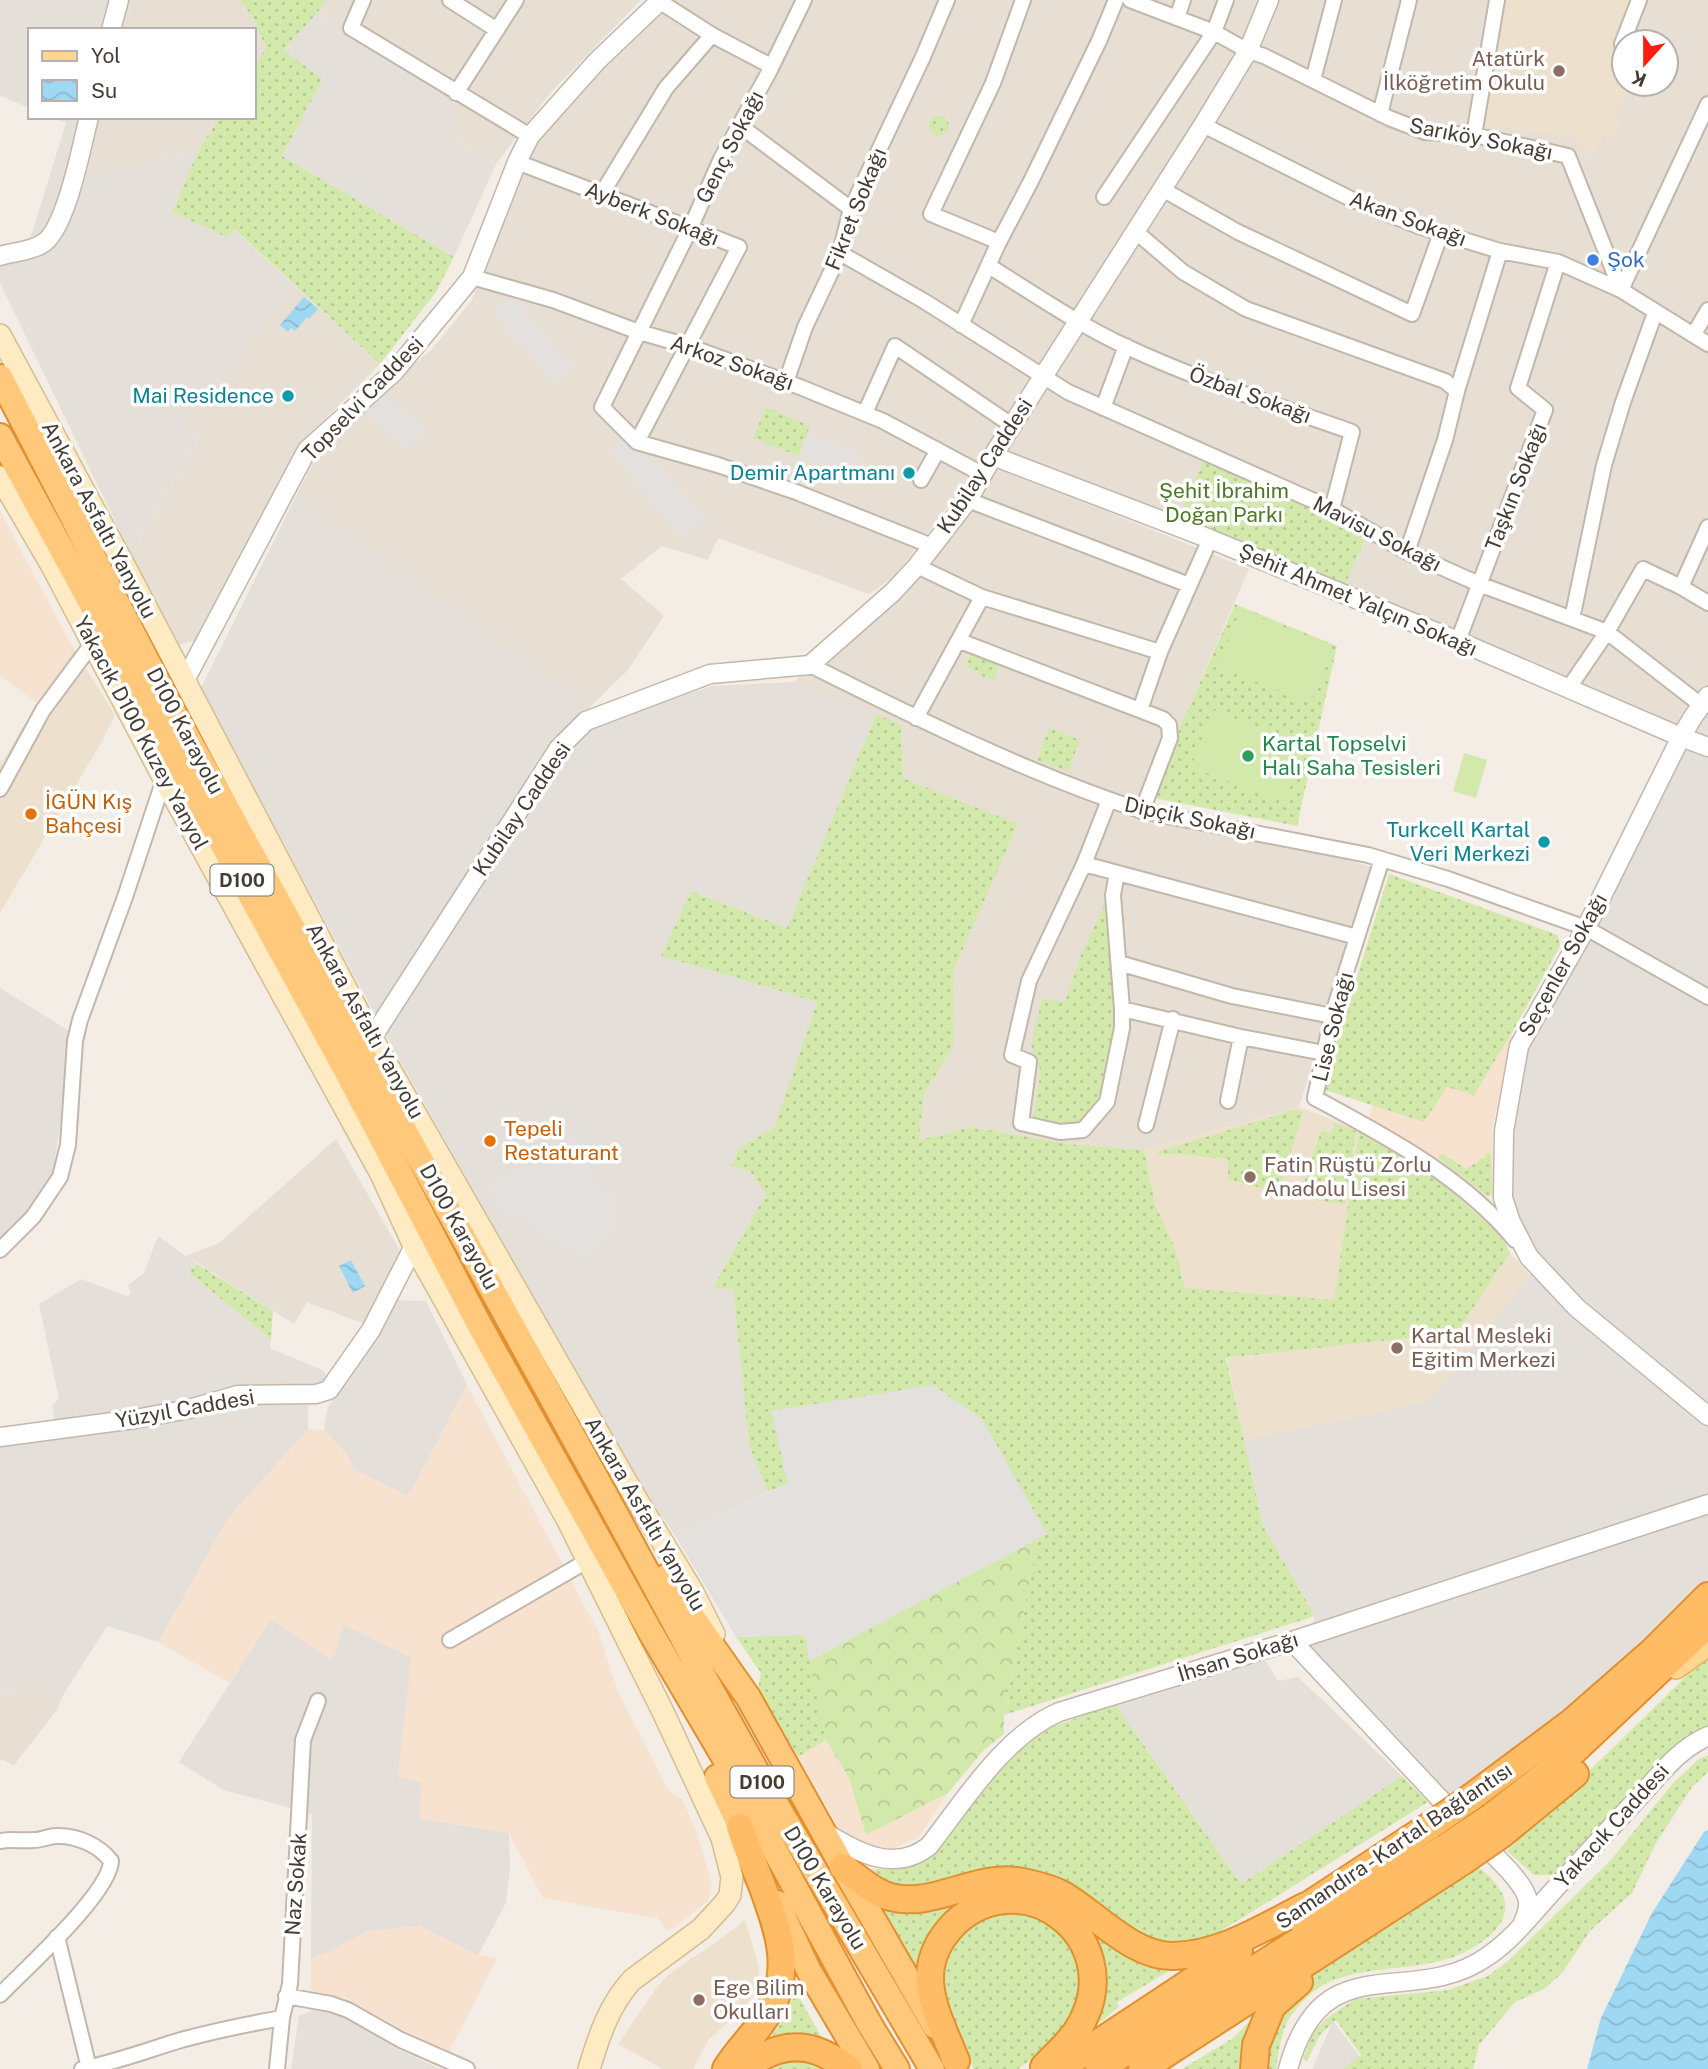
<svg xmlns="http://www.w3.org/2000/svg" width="1708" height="2069" font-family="'Public Sans',sans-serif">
<defs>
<pattern id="grass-dots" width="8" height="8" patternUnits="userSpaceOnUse" patternTransform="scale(1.75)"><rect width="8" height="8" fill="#d3e9ac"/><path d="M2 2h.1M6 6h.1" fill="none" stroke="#b6c995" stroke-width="1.8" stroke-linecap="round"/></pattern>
<pattern id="forest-crowns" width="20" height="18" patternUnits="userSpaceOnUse" patternTransform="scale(1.75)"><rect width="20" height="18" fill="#d3e9ac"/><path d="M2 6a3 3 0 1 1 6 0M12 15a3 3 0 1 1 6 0" fill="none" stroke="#b6c995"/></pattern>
<pattern id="water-waves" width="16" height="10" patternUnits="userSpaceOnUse" patternTransform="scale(1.75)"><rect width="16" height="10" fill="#9fd8f2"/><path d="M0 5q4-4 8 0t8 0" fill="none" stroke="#8abad0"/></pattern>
</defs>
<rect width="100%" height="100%" fill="#f3ede5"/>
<!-- residential -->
<path fill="#e7dfd3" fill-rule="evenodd" d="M131 0H240L253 18 266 49 254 67V30H123Z
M326 0H641L551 92 496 164 447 136 460 103 318 12Z
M662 0H1266L1228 79 988 453 894 577 869 594 718 538 708 560 662 546 621 579 664 616 627 671 589 708 296 496 317 454 396 380 431 350 472 300 515 178 535 146Z
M1274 0H1708V686L1678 733 1344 587 1366 537 1205 458 1178 519 1003 452ZM1624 42H1666V84H1624Z
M100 117H220L199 149 84 179Z
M295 286 380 364 299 445 195 641 178 645 131 554 201 435 181 426Z
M992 465 1249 569 1181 725 1150 809 1373 867 1299 1107 1144 1150 1069 1144 971 1127 918 1140 924 1094 953 1047 954 969 1017 824 903 778 901 725 794 682 902 592Z
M336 1139 402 1254 364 1324 307 1302 294 1324 186 1256 219 1243Z
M30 1675 62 1697 57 1710 14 1765 0 1759V1692L20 1686Z"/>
<!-- commercial -->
<path fill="#f6e2cf" d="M0 511 73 648 37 703 0 675Z
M1512 1033 1492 1130 1494 1195 1488 1199 1439 1160 1369 1118 1373 1105 1424 1122 1447 1087 1474 1094Z
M467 1385 598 1631 617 1689 668 1790 682 1799 697 1833 712 1883 708 1901 668 1932 659 1919 543 1898 509 1833 419 1819 398 1778 344 1625 332 1662 271 1621 230 1683 158 1642 228 1518 308 1429 325 1430 346 1453 355 1470 408 1496Z
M826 1740 849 1778 866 1835 948 1793 918 1838 889 1850 857 1845 839 1829 798 1757Z
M419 1926 478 1955 497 1958 449 2052 425 2042 344 1997 311 1994V1958L327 1952 368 1931Z"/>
<!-- industrial -->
<path fill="#e5dfda" d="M0 0H131L123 30H30V108L0 96Z
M318 12 460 104 447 136 496 164 454 257 282 156 323 79 282 50Z
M53 117H100L85 179 199 149 172 212 228 238 233 229 295 286 182 426 201 435 131 554 0 283V261L24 259 66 123Z
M296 496 606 720 713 686 794 682 876 714 787 928 691 891 662 956 817 1002 774 1129 739 1148 732 1165 750 1172 766 1194 712 1287 733 1289 749 1445 768 1492 676 1537 590 1411 533 1297 388 1039 201 688Z
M1708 704V1580L1565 1711 1451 1797 1303 1654 1315 1616 1263 1526 1244 1440 1428 1401 1530 1275 1544 1261 1504 1201 1501 1139 1526 1049Z
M0 988 74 1034 52 1178 25 1217 0 1242Z
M158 1236 197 1264 189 1273 271 1339 270 1348 324 1371 327 1378 321 1383 300 1391 239 1388 209 1394 162 1407 55 1422 52 1405 59 1399 39 1304 81 1279 127 1296 131 1293 128 1285 144 1273Z
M393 1300 426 1301 467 1385 408 1496 355 1470 346 1453 325 1430 324 1426 328 1407 372 1340Z
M224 1405H308V1429L228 1518 158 1642 107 1626 62 1697 30 1675 20 1686 0 1692V1446L162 1423Z
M271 1620 332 1661 344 1625 411 1658 398 1777 421 1783 420 1819 509 1833 510 1867 506 1903 478 1955 419 1926 368 1931 327 1952 311 1958 312 1814 224 1790 179 1762Z
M1264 1658 1278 1681 1298 1677 1402 1776 1241 1884 1115 1704Z
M316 2009 348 2017 397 2049 441 2069H291L299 2016Z
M1333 2021 1369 2069H1312Z"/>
<!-- education -->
<path fill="#ede1ce" d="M1507 0H1630L1613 51 1624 57V84H1634L1612 115 1622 122 1612 140 1603 136 1590 155 1569 135 1485 126Z
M73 648 115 715 101 743 0 913V760L3 761 37 703Z
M1299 1107 1359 1130 1334 1301 1185 1288 1175 1249 1155 1204 1144 1150Z
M1510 1253 1530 1275 1428 1402 1244 1440 1227 1358 1419 1337 1424 1330 1459 1329Z
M745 1919 759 1968 758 1988 743 2010 709 2039 693 2069H663L618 2044 655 1990 668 1975 692 1958 708 1948 738 1926Z"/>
<!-- grass -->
<path fill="url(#grass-dots)" d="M240 0H326L318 12 283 50 323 79 282 156 454 257 436 292 380 364 234 229 228 238 172 212 199 149 220 117H254V67L266 48 253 18Z
M929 126a10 10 0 1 1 20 0a10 10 0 1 1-20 0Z
M766 407 810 426 798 456 753 438Z
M1205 457 1366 537 1344 587 1178 519Z
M1235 604 1337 646 1297 826 1154 798 1181 725Z
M970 654 999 665 993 680 979 675V672L966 667Z
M876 714 901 725 903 778 1018 824 954 969 953 1047 924 1094 919 1140 971 1127 1069 1144 1144 1150 1155 1204 1175 1249 1185 1288 1334 1300 1359 1130 1426 1169 1503 1237 1510 1253 1459 1329 1424 1330 1419 1337 1226 1358 1263 1526 1315 1616 1004 1715 1038 1538 1047 1534 772 1411 788 1483 768 1492 749 1445 733 1289 712 1288 766 1194 750 1172 732 1166 739 1148 774 1128 817 1002 661 956 691 891 787 928Z
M1049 728 1080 740 1068 771 1037 760Z
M1389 874 1558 935 1560 946 1512 1033 1474 1095 1447 1087 1424 1122 1322 1089Z
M1107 899 1119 1008 1104 1098 1085 1122 1061 1130 1032 1123 1041 1071 1031 1045 1042 999 1065 1002 1081 955Z
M1294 1110 1303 1112 1280 1187 1270 1185 1268 1190 1228 1179V1159L1179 1154H1158L1157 1152Z
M1335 1123 1356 1131 1345 1204 1299 1198 1321 1131 1331 1133Z
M1442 1153 1466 1169 1485 1157V1153L1491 1154 1492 1194 1487 1196 1439 1158Z
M197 1264 273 1311 271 1339 189 1273Z
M805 1635 826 1740 798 1757 758 1688 761 1673 736 1637Z
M1708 1655V1731L1558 1875H1534L1507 1851Z
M1115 1704 1241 1884 1402 1776 1428 1802 1216 1934 1177 1949 1159 1948 1113 1921 880 1888 865 1870 890 1868 934 1847 990 1774 1041 1731Z
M1708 1755V1772L1692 1787 1656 1843 1632 1893 1590 1931 1562 1973 1544 1989 1515 2002 1479 2045 1473 2069H1342L1361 2055 1336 2020 1320 2035 1307 2061 1303 2059 1313 2032 1327 2018 1355 1999 1448 1990 1488 1976 1508 1961 1610 1861 1674 1782 1699 1759Z
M1474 1864C1489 1875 1508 1891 1505 1911 1501 1936 1463 1956 1440 1961 1401 1971 1355 1966 1320 1987 1308 1994 1290 2014 1285 2027 1280 2040 1278 2056 1276 2069H1260L1281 2011 1303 1985 1328 1964Z
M965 1899 936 1923 920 1955 915 1975 869 1900Z
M1006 1910 1035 1914 1065 1935 1082 1969 1076 2008 1055 2042 1018 2069H974L946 2016 940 1997 942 1963 949 1946 973 1921Z
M1082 1917 1187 1965 1169 1971 1117 2002 1119 2007 1088 2032Z
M795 1990 821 2036 817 2038 795 2035 770 2039 787 2013Z
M1256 2015 1244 2041 1240 2069H1182L1233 2038Z
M801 2057 831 2069H763L774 2063Z"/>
<!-- forest -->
<path fill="url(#forest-crowns)" d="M1038 1538 1004 1715V1734L984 1750 948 1793 866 1835 849 1778 826 1740 809 1661Z"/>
<!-- garden -->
<path fill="#d3e9ac" d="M1240 610 1332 646 1311 703 1218 667Z
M1213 710 1306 745 1284 802 1191 767Z
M1464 753 1487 760 1476 798 1453 791Z"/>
<!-- parking -->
<path fill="#e3e0dd" d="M511 296 573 367 554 383 493 312Z
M383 393 426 429 408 449 366 413Z
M808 434 862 453 856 474 799 457Z
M621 440 643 452 706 518 684 539 610 451Z
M576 1138 592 1170 595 1180 599 1181 602 1192 611 1193 614 1223 585 1258 501 1206 491 1187Z
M933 1385 982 1419 1047 1534 809 1661 805 1635 736 1637 676 1537 788 1483 771 1411Z"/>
<!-- water -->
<path fill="url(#water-waves)" d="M304 297 318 309 309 319 307 317 295 331 291 328 288 332 280 325Z
M351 1260 365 1286 353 1293 339 1266Z
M1708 1830V2069H1587L1601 2018 1652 1913 1704 1832Z"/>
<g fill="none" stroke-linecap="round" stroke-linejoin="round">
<!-- minor casing -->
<g stroke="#c2b7aa" stroke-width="18">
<path id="minor" d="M363 0 351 28 530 136
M450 0 497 30
M804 0 769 72 721 159 690 229 602 407 637 442 718 465 796 492 932 546
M1130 0 1214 32 1248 51 1264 56 1389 118 1425 132 1474 135 1568 156 1621 290
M659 1 712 35 771 66
M1177 18 1183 0
M1622 44 1639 0
M1313 80 1334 0
M456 93 516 0
M1380 114 1409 0
M739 125 851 209
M1203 125 1351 199 1418 226 1500 251 1558 262 1621 290 1708 344
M1474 135 1497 0
M517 162 739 247 637 442
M1162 189 1238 232 1412 314 1441 233
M601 195 666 88 712 35
M1104 197 1214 32 1226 0
M1135 231 1183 272 1246 309 1445 381 1457 391
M999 242 931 214 993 83 1023 0
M840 253 924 301 1068 392 1332 509 1407 552 1479 584 1607 632 1701 705
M989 266C1034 294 1079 325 1127 347 1200 381 1276 405 1352 432L1332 509
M472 277 553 300 639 332 688 346 800 387 883 421 982 474
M1621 290 1708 104
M961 325 999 242 1031 181 1099 41 1116 0
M1694 334 1708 310
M786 382 805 327 840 253 851 209 922 59 947 0
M1103 408 1126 346
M865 413 895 346 1013 426
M921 480 938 450
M968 500 1189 585
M1407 552 1445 440 1457 391 1500 251
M917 566 982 597 1160 652
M1681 587 1708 527
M1572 619 1604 465 1623 402 1655 313
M960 641 1163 719 1169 725 1170 738 1142 811
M1458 641 1545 410 1518 388 1558 262
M810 665C918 719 1027 773 1142 811L1368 855 1448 879 1586 928 1708 997
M1568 689 1607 632 1643 569 1681 587 1708 603
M1140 710 1160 652 1210 539
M916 718 982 597
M0 789 43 710 92 644
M1109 800 1084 864 1029 981 1012 1055 1029 1062 1021 1123 1060 1132 1083 1130 1107 1102 1122 1028V1009L1113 895 1117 873
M1382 859 1332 1016 1315 1098C1387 1137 1462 1176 1515 1240
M1084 864 1357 937
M1119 963 1232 996 1332 1016
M1122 1009 1241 1037 1324 1053
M1228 1101 1241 1037
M1146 1125 1173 1019
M0 1250 33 1217 60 1177 68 1145 75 1041 80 1020 125 897 164 779
M450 1640 587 1561
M0 1841C11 1839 23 1841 34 1840 42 1840 49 1836 56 1836 76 1835 99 1845 111 1861 110 1893 24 1970 0 1995
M57 1937 89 2068
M286 1996 331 2004 348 2010 401 2040 467 2069
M82 2069C116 2062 148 2050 181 2040 214 2031 248 2024 282 2018
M277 2069 282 2018 290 1984 303 1740 318 1701"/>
</g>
<!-- tertiary casing -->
<g stroke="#c2b7aa" stroke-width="21">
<path id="tertiary" d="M111 30 119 0
M0 256C13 252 31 251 42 244 66 231 82 144 89 117
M993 456 1210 539 1458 641 1681 737 1708 747
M184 682 307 450 394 372 472 277 517 162 530 136 597 61 661 0
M1708 696 1693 717 1681 737 1586 928 1519 1046 1504 1131 1503 1198 1511 1222 1529 1257 1577 1308 1708 1416
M372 1038 559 748 586 721 710 674 810 665 893 592 917 566 968 500 997 449 1203 125 1248 51 1269 0
M0 1437 135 1419 189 1409 238 1395 316 1394 329 1390 371 1330 414 1246
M1292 1641 1457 1817
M826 1833C858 1853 895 1873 929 1846 965 1800 1004 1736 1059 1712L1292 1641 1708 1504
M1479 1840C1493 1855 1525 1882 1528 1901 1529 1909 1526 1915 1523 1923
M1288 2069C1323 1941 1410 2011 1488 1956 1512 1940 1532 1914 1552 1892 1581 1860 1611 1827 1641 1795 1662 1772 1679 1749 1708 1736"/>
</g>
<!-- secondary casing -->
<g stroke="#d5bd93" stroke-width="24">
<path id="secondary" d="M0 335 124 565 372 1038 634 1495 693 1592 714 1634
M0 477 52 566 164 779 381 1174 414 1246 567 1519 663 1712 722 1838 732 1877 730 1895 725 1903 701 1929 632 1980C609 2005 599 2036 589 2069"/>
</g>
<!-- primary casing -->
<g stroke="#e7b15f" stroke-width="26">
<path id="primary" d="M1676 1667 1708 1644"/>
</g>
<!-- trunk casing -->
<g stroke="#e28f30" stroke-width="28">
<path id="trunk" d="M0 377 174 713 602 1489 705 1679 757 1772 932 2069
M0 436 349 1076 480 1326 651 1633 725 1759 870 2025 897 2069
M667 1576 687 1610 748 1697 843 1867 935 2026
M717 1777 749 1845
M777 1903 809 1971 867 2069"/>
</g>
<!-- motorway casing -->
<g stroke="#e28f30" stroke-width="30">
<path id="motorway" d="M1473 1796 1572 1722 1653 1651 1708 1596
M1491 1817 1564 1760 1708 1624
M1502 1834 1575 1774
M843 1867C855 1876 868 1888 882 1894 928 1914 976 1871 1023 1882 1036 1885 1051 1888 1063 1895 1096 1914 1133 1957 1173 1956 1222 1955 1264 1927 1306 1906
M1292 1916 1431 1825
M956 2061C946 2035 929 2004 930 1975 931 1955 941 1937 955 1923 1023 1860 1123 1936 1084 2018 1076 2037 1058 2052 1044 2067
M726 2069C739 2047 759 2031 771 2008 792 1967 778 1929 763 1888 755 1868 747 1848 740 1827
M745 2069C754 2059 766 2054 778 2050 806 2042 827 2053 849 2069
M1059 2069 1239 1950
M1099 2069 1449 1845
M1142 2069 1463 1861
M1254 2069 1256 2045 1272 2006 1299 1982"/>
</g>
<!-- minor -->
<use href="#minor" stroke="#fff" stroke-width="14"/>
<!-- tertiary -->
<use href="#tertiary" stroke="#fff" stroke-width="18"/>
<!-- secondary -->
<use href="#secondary" stroke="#ffebc3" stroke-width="21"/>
<!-- primary -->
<use href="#primary" stroke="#ffd592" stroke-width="23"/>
<!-- trunk -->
<use href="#trunk" stroke="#ffc87b" stroke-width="24"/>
<!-- motorway -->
<use href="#motorway" stroke="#ffbc64" stroke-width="26"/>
<!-- motorway-bridge casing -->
<g stroke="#e28f30" stroke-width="30" stroke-linecap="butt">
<path id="motorway-bridge" d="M1431 1825 1473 1796
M1449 1845 1491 1817
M1463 1861 1502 1834"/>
</g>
<!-- motorway-bridge -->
<use href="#motorway-bridge" stroke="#ffbc64" stroke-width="26"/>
</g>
<!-- markers -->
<g fill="#8d6e63" stroke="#fff" stroke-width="2.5">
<circle cx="1559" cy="71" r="7"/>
<circle cx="1250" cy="1177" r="7"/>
<circle cx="1397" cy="1348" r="7"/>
<circle cx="699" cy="2000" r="7"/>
</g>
<circle fill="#3f7fe0" stroke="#fff" stroke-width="2.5" cx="1593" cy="260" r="7"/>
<g fill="#0f9aa8" stroke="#fff" stroke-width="2.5">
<circle cx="288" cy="396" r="7"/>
<circle cx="909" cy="473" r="7"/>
<circle cx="1544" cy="842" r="7"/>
</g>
<circle fill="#2e9e5b" stroke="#fff" stroke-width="2.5" cx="1248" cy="756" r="7"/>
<g fill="#e8710a" stroke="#fff" stroke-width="2.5">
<circle cx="31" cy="814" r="7"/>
<circle cx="490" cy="1141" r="7"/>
</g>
<g text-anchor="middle" stroke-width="7" stroke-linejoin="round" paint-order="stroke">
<!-- shield labels -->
<g fill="#fff" stroke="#7d7771" stroke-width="2">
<rect x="210.5" y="864.5" width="63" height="31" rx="5"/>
<rect x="730.5" y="1766.5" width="63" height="31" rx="5"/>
</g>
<g font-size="19" font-weight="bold" fill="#453d34">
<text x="242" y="887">D100</text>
<text x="762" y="1789">D100</text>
</g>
<!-- education labels -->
<g font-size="21" fill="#785e54" stroke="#fff" text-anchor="start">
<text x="1545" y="66" text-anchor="end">Atatürk<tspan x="1545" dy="24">İlköğretim Okulu</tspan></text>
<text x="1264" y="1172">Fatin Rüştü Zorlu<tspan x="1264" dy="24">Anadolu Lisesi</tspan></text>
<text x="1411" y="1343">Kartal Mesleki<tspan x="1411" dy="24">Eğitim Merkezi</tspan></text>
<text x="713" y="1995">Ege Bilim<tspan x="713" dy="24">Okulları</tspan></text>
</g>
<!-- street labels -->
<g font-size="21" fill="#453d34" stroke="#fff">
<text transform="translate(1481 139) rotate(11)" y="7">Sarıköy Sokağı</text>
<text transform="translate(730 147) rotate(-63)" y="7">Genç Sokağı</text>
<text transform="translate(856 209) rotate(-68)" y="7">Fikret Sokağı</text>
<text transform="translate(652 214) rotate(21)" y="7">Ayberk Sokağı</text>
<text transform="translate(1408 219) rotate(20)" y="7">Akan Sokağı</text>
<text transform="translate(732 363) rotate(19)" y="7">Arkoz Sokağı</text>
<text transform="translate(1250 395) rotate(20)" y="7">Özbal Sokağı</text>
<text transform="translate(363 399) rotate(-46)" y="7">Topselvi Caddesi</text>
<text transform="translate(985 466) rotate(-57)" y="7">Kubilay Caddesi</text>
<text transform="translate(1516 487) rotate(-69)" y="7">Taşkın Sokağı</text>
<text transform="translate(99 520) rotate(62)" y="7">Ankara Asfaltı Yanyolu</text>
<text transform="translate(1377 534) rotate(27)" y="7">Mavisu Sokağı</text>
<text transform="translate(1358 600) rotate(23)" y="7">Şehit Ahmet Yalçın Sokağı</text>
<text transform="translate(185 731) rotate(62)" y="7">D100 Karayolu</text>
<text transform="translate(141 733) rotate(62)" y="7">Yakacık D100 Kuzey Yanyol</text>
<text transform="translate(522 809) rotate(-56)" y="7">Kubilay Caddesi</text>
<text transform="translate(1190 818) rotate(12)" y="7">Dipçik Sokağı</text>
<text transform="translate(1563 965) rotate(-61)" y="7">Seçenler Sokağı</text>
<text transform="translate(365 1021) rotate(61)" y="7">Ankara Asfaltı Yanyolu</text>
<text transform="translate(1333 1027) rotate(-76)" y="7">Lise Sokağı</text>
<text transform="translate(459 1227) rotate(61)" y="7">D100 Karayolu</text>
<text transform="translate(185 1409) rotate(-10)" y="7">Yüzyıl Caddesi</text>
<text transform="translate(645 1514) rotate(60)" y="7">Ankara Asfaltı Yanyolu</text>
<text transform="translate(1238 1657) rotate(-17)" y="7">İhsan Sokağı</text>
<text transform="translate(1612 1826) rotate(-48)" y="7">Yakacık Caddesi</text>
<text transform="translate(1394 1846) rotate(-34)" y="7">Samandıra - Kartal Bağlantısı</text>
<text transform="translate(296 1884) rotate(-86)" y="7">Naz Sokak</text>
<text transform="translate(825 1888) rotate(59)" y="7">D100 Karayolu</text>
</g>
<!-- shop labels -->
<g font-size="21" fill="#366cbe" stroke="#fff" text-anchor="start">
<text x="1607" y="267">Şok</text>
</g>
<!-- culture labels -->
<g font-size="21" fill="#0d838f" stroke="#fff" text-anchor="end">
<text x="274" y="403">Mai Residence</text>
<text x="895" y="480">Demir Apartmanı</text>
<text x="1530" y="837">Turkcell Kartal<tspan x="1530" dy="24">Veri Merkezi</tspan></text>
</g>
<!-- park labels -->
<g font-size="21" fill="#4d7926" stroke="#fff">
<text x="1224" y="498">Şehit İbrahim<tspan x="1224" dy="24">Doğan Parkı</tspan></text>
</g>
<!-- leisure labels -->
<g font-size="21" fill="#27864d" stroke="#fff" text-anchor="start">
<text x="1262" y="751">Kartal Topselvi<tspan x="1262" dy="24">Halı Saha Tesisleri</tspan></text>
</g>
<!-- food labels -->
<g font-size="21" fill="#c56008" stroke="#fff" text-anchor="start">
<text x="45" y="809">İGÜN Kış<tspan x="45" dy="24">Bahçesi</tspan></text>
<text x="504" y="1136">Tepeli<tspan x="504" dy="24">Restaturant</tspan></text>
</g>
</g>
<!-- legend -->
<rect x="28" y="28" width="228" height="91" fill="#ffffff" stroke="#b5b1ae" stroke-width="2"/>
<rect x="42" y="51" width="35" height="10" fill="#ffd592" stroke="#b5b1ae" stroke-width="2"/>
<text x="91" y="63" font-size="21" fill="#453d34">Yol</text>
<rect x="42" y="80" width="35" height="21" fill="url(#water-waves)" stroke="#b5b1ae" stroke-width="2"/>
<text x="91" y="98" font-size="21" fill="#453d34">Su</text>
<!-- north arrow -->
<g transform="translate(1645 63) rotate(201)"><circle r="33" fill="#ffffff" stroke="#b5b1ae" stroke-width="2"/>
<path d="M0-5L12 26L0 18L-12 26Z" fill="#ff1d10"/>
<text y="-10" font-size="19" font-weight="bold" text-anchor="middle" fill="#453d34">K</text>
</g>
</svg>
